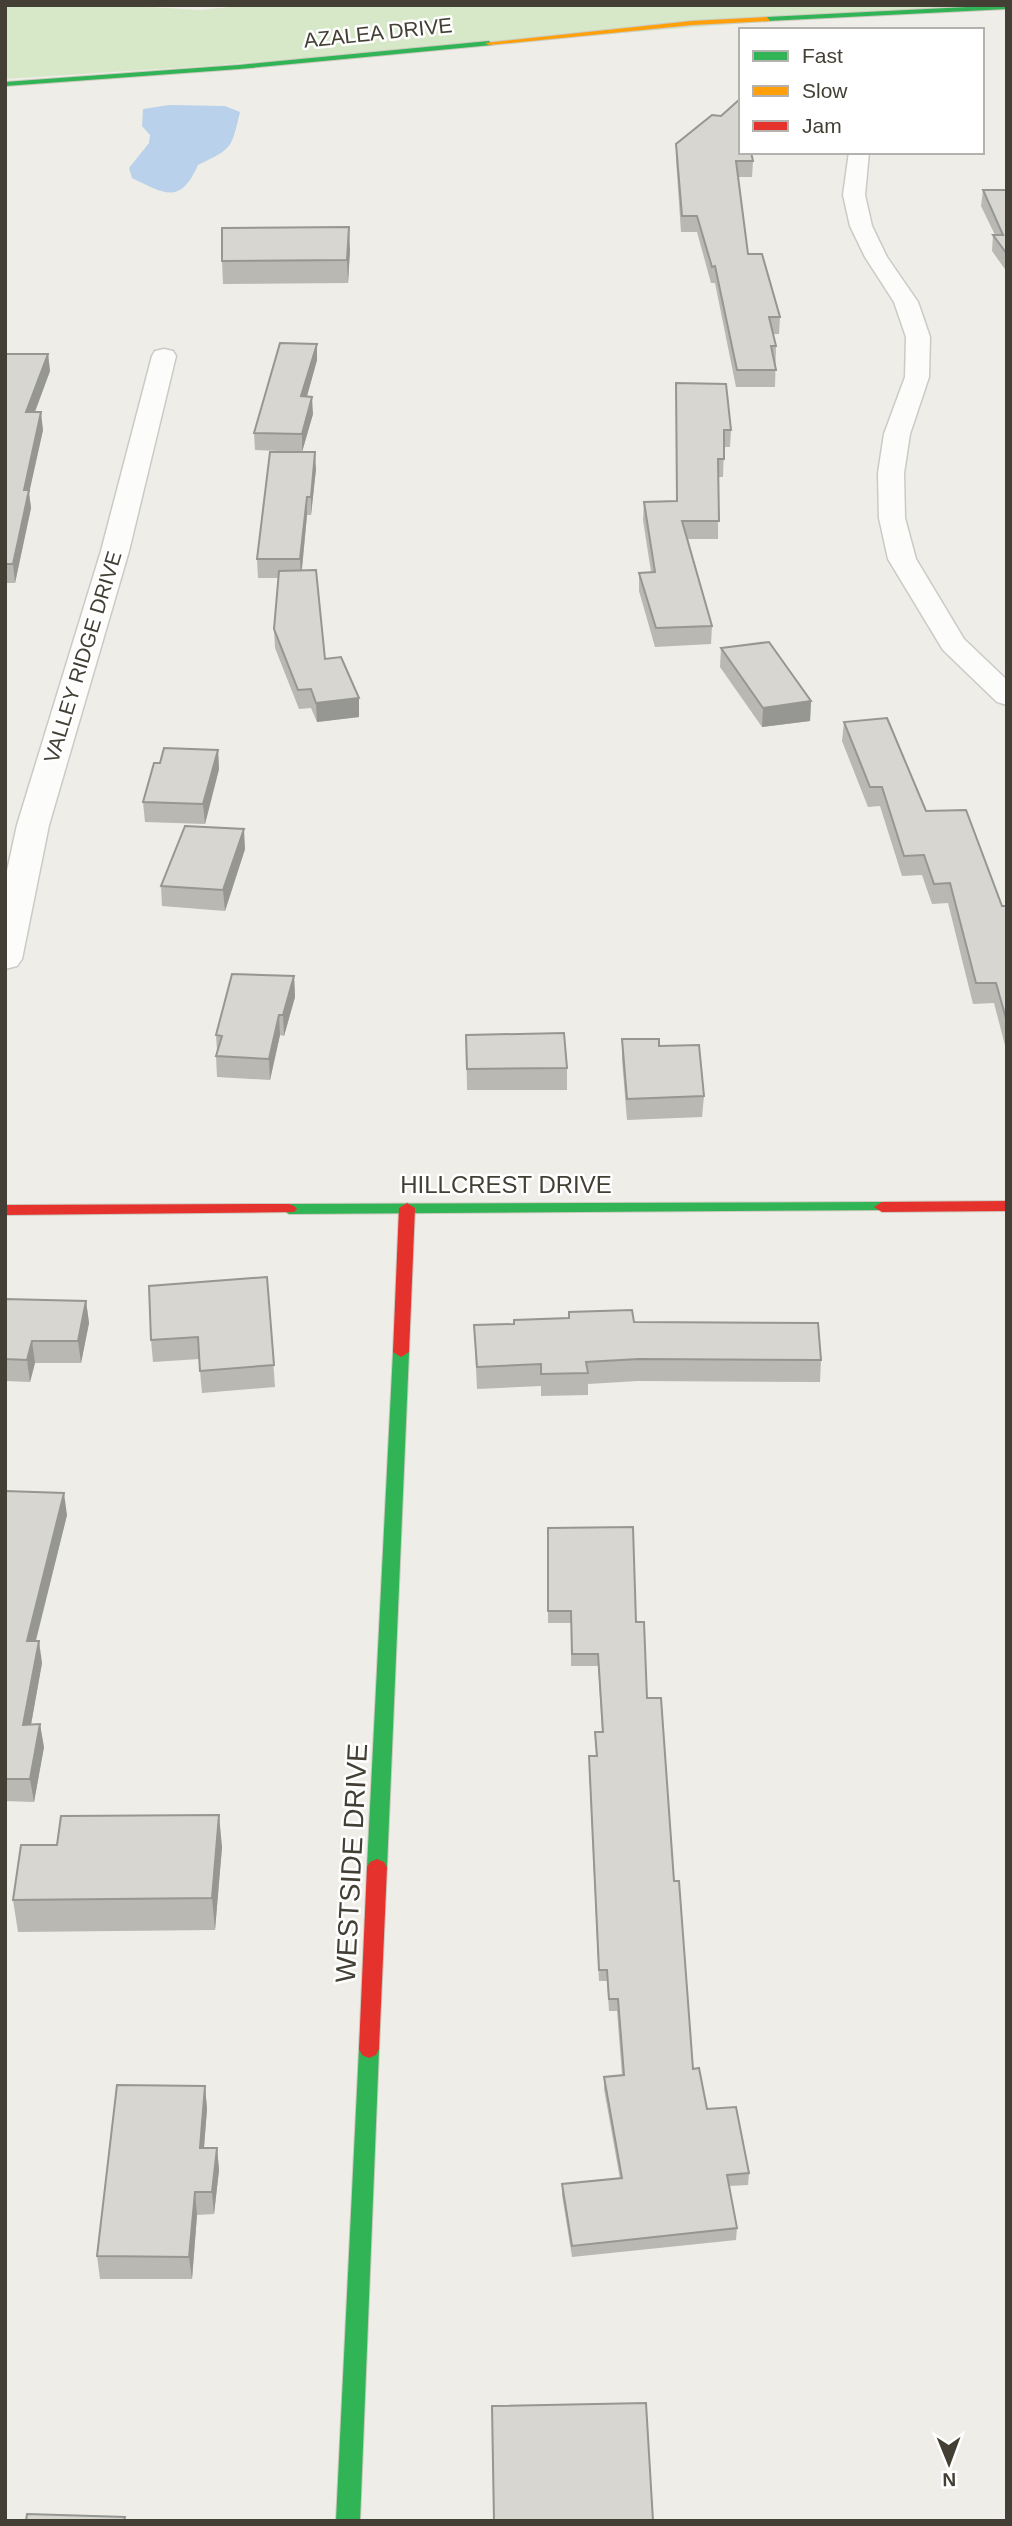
<svg xmlns="http://www.w3.org/2000/svg" width="1012" height="2526" viewBox="0 0 1012 2526" font-family="Arial,sans-serif">
  <style>
    .green { fill: #d7e8c8 }
    .water { fill: #b9d1ea }
    .lines { fill: none; stroke-linecap: round; stroke-linejoin: round }
    .street-casing { stroke: #cccac5; stroke-width: 3 }
    .fast-casing { stroke: #cccabf; stroke-width: 2 }
    .slow-casing { stroke: #cccabf; stroke-width: 2 }
    .jam-casing { stroke: #cccabf; stroke-width: 2 }
    .street { fill: #fcfcfb; fill-rule: evenodd }
    .fast { fill: #30b455; fill-rule: evenodd }
    .slow { fill: #ff9f0a; fill-rule: evenodd }
    .jam { fill: #e5322d; fill-rule: evenodd }
    .wall { fill: #b9b8b3 }
    .shaded-wall { fill: #969692 }
    .building { fill: #d7d6d0; stroke: #969692; stroke-width: 2 }
    .labels { text-anchor: middle; stroke-width: 5; stroke-linejoin: round; paint-order: stroke }
    .far-street-label { font-size: 21px; fill: #433f34; stroke: #fff }
    .street-label { font-size: 24px; fill: #433f34; stroke: #fff }
    .near-street-label { font-size: 28px; fill: #433f34; stroke: #fff }
  </style>
  <rect width="100%" height="100%" fill="#eeede7"/>
  <path class="green" d="M5,5H117L199,10L252,5H976L206,66L5,79Z"/>
  <path class="water" d="M169,105L225,106L240,112C231,149 233,148 198,165C180,205 165,194 132,178L129,168L149,143L150,135L142,126L143,109Z"/>
  <g class="lines">
    <defs>
      <g id="street">
        <path d="M849,152H869L865,195L872,226L887,257L918,302L930,337L929,377L910,434L904,473L905,518L916,559L964,639L1007,680V705L997,702L943,650L888,559L879,518L878,473L884,434L905,377L906,337L894,302L865,257L850,226L843,195Z"/>
        <path d="M164,349L173,351L176,356L129,551L49,825L22,959L17,966L5,969V880L17,825L101,551L152,356L155,351Z"/>
      </g>
      <g id="fast">
        <path d="M1007,5V9L767,21L763,19L767,17Z"/>
        <path d="M489,41L492,45L239,69L5,86V82L239,65Z"/>
        <path d="M882,1202L887,1204L890,1207L887,1210L289,1214L281,1209L289,1204Z"/>
        <path d="M401,1347L409,1352L387,1867L384,1872L377,1875L370,1872L367,1867L393,1352Z"/>
        <path d="M369,2040L376,2043L379,2049L360,2521H336L359,2049L362,2043Z"/>
      </g>
      <path id="slow" d="M767,17L770,21L692,25L489,45L485,43L692,21Z"/>
      <g id="jam">
        <path d="M1007,1201V1211L882,1212L874,1207L882,1202Z"/>
        <path d="M407,1203L415,1208L409,1352L401,1357L393,1352L399,1208Z"/>
        <path d="M289,1204L294,1206L297,1209L294,1212L5,1215V1205Z"/>
        <path d="M377,1859L384,1862L387,1867L379,2049L376,2055L369,2058L362,2055L359,2049L367,1867L370,1862Z"/>
      </g>
    </defs>
    <use href="#street" class="street-casing"/>
    <use href="#fast" class="fast-casing"/>
    <use href="#slow" class="slow-casing"/>
    <use href="#jam" class="jam-casing"/>
    <use href="#street" class="street"/>
    <use href="#fast" class="fast"/>
    <use href="#slow" class="slow"/>
    <use href="#jam" class="jam"/>
  </g>
  <g class="wall">
    <path d="M676,144L753,161L752,177H738L748,254L780,317L779,334H773L776,346L775,387H736L715,283H711L697,232H681L676,159Z"/>
    <path d="M983,190H1007V272L992,251L993,235H995L981,206Z"/>
    <path d="M350,250L348,283L223,284L222,261Z"/>
    <path d="M317,344V360L307,396L313,414L302,452L255,450L254,433Z"/>
    <path d="M5,354H48L50,371L35,412L43,430L29,493L31,508L15,583H5Z"/>
    <path d="M676,383L731,430L730,447H724L723,477H718V539H688L712,626L711,644L655,647L639,591V573L651,572L643,520L644,502L676,501Z"/>
    <path d="M316,469L311,515H307L302,570L325,659L359,717L317,722L311,708L299,709L275,648L274,629L279,578H258L257,559Z"/>
    <path d="M721,648L811,701L810,721L762,727L720,667Z"/>
    <path d="M844,722L926,811L1002,906H1007V1053L994,1003L973,1004L948,903L932,904L922,875L902,876L880,806L868,807L842,741Z"/>
    <path d="M218,750L219,769L205,824L145,822L143,802L160,763Z"/>
    <path d="M245,849L225,911L162,906L161,886Z"/>
    <path d="M294,976L295,997L284,1036L280,1035L270,1080L217,1077L216,1056L217,1051L216,1035Z"/>
    <path d="M466,1035L567,1068V1090H467Z"/>
    <path d="M622,1039L704,1096L702,1117L627,1120L622,1060Z"/>
    <path d="M267,1277L275,1387L202,1393L199,1359L153,1362L151,1340Z"/>
    <path d="M5,1299L86,1301L89,1323L81,1363H35L30,1382L5,1381Z"/>
    <path d="M634,1322L821,1360L820,1382L638,1381L588,1384V1395L541,1396V1386L477,1389L474,1325Z"/>
    <path d="M5,1491L67,1515L36,1641L42,1663L31,1724L44,1747L34,1802L5,1801Z"/>
    <path d="M548,1528L636,1622L674,1881L693,2069L707,2109L749,2173L748,2185L729,2186L737,2228L736,2240L572,2257L562,2195V2184L620,2179L604,2089V2077L622,2075L617,2011H609L607,1981H599L589,1768V1756H596L595,1732H602L598,1666H571V1623H548Z"/>
    <path d="M57,1845L222,1847L215,1930L18,1932L13,1900Z"/>
    <path d="M205,2086L207,2109L204,2148H217L219,2170L214,2214L197,2215L192,2279H100L97,2256Z"/>
  </g>
  <g class="shaded-wall">
    <path d="M349,227L350,250L348,283L347,260Z"/>
    <path d="M317,344V360L302,414L301,396Z"/>
    <path d="M48,354L50,371L28,430L26,412Z"/>
    <path d="M312,397L313,414L302,452V434Z"/>
    <path d="M41,412L43,430L29,493L31,508L15,583L13,564L24,490Z"/>
    <path d="M315,452L316,469L311,515V497Z"/>
    <path d="M307,497V515L301,577L300,559Z"/>
    <path d="M359,698V717L317,722L316,703Z"/>
    <path d="M811,701L810,721L762,727L763,708Z"/>
    <path d="M218,750L219,769L205,824L203,804Z"/>
    <path d="M244,829L245,849L225,911L223,890Z"/>
    <path d="M294,976L295,997L284,1036L283,1015Z"/>
    <path d="M279,1015L280,1035L270,1080L269,1059Z"/>
    <path d="M86,1301L89,1323L81,1363L78,1341Z"/>
    <path d="M32,1341L35,1363L30,1382L27,1360Z"/>
    <path d="M64,1493L67,1515L30,1663L27,1641Z"/>
    <path d="M39,1641L42,1663L27,1747L23,1725Z"/>
    <path d="M40,1724L44,1747L34,1802L30,1779Z"/>
    <path d="M219,1815L222,1847L215,1930L212,1898Z"/>
    <path d="M205,2086L207,2109L202,2171L200,2148Z"/>
    <path d="M217,2148L219,2170L214,2214L212,2192Z"/>
    <path d="M195,2192L197,2215L192,2279L189,2257Z"/>
  </g>
  <g class="building">
    <path d="M740,99L741,152H751L753,161H736L748,254H762L780,317H769L776,346H771L776,370H737L715,266L712,267L697,216H682L676,144L712,115L721,116Z"/>
    <path d="M983,190H1007V254L993,235H1003Z"/>
    <path d="M349,227L347,260L222,261V228Z"/>
    <path d="M280,343L317,344L301,396L312,397L302,434L254,433Z"/>
    <path d="M5,354H48L26,412H41L24,490H29L13,564H5Z"/>
    <path d="M676,383L726,384L731,430H724V459H718L719,521H682L712,626L656,628L639,573L655,572L644,502L677,501Z"/>
    <path d="M270,452H315L311,497H307L300,559H257Z"/>
    <path d="M316,570L325,659L341,657L359,698L316,703L311,689L298,690L274,629L279,571Z"/>
    <path d="M769,642L811,701L763,708L721,648Z"/>
    <path d="M887,718L926,811L966,810L1002,906H1007V1022L996,983H976L950,883L934,884L924,855L904,856L882,787H870L844,722Z"/>
    <path d="M164,748L218,750L203,804L143,802L154,763H160Z"/>
    <path d="M185,826L244,829L223,890L161,886Z"/>
    <path d="M232,974L294,976L283,1015H279L269,1059L216,1056L222,1036L216,1035Z"/>
    <path d="M564,1033L567,1068L467,1069L466,1035Z"/>
    <path d="M622,1039H659V1046L699,1045L704,1096L627,1099Z"/>
    <path d="M267,1277L274,1365L200,1371L198,1337L151,1340L149,1286Z"/>
    <path d="M5,1299L86,1301L78,1341H32L27,1360L5,1359Z"/>
    <path d="M632,1310L634,1322L818,1323L821,1360L639,1359L586,1362L588,1373L541,1374V1364L477,1367L474,1325L514,1324V1320L569,1318V1312Z"/>
    <path d="M5,1491L64,1493L27,1641H39L23,1725L40,1724L30,1779H5Z"/>
    <path d="M633,1527L636,1622H644L647,1698H661L674,1881H679L693,2069L699,2068L707,2109L736,2107L749,2173L727,2175L737,2228L572,2246L562,2184L622,2178L604,2077L624,2075L618,1999H609L607,1970H599L589,1756H597L595,1732H603L598,1654H572L571,1611H548V1528Z"/>
    <path d="M219,1815L212,1898L13,1900L21,1845H57L61,1816Z"/>
    <path d="M117,2085L205,2086L200,2148H217L212,2192H195L189,2257L97,2256Z"/>
    <path d="M646,2403L653,2521H494L492,2406Z"/>
    <path d="M27,2514L125,2517L124,2521H26Z"/>
  </g>
  <g class="labels">
    <g class="far-street-label">
      <text transform="translate(378 33) rotate(-6)" y="7">AZALEA DRIVE</text>
      <text transform="translate(83 657) rotate(-73)" y="7">VALLEY RIDGE DRIVE</text>
    </g>
    <g class="street-label">
      <text x="506" y="1193">HILLCREST DRIVE</text>
    </g>
    <g class="near-street-label">
      <text transform="translate(351 1863) rotate(-87)" y="10">WESTSIDE DRIVE</text>
    </g>
  </g>
  <rect width="1012" height="2526" fill="none" stroke="#433f34" stroke-width="14"/>
  <rect x="739" y="28" width="245" height="126" fill="#ffffff" stroke="#b4b2ae" stroke-width="2"/>
  <rect x="753" y="51" width="35" height="10" fill="#30b455" stroke="#b4b2ae" stroke-width="2"/>
  <text x="802" y="63" font-size="21" fill="#433f34">Fast</text>
  <rect x="753" y="86" width="35" height="10" fill="#ff9f0a" stroke="#b4b2ae" stroke-width="2"/>
  <text x="802" y="98" font-size="21" fill="#433f34">Slow</text>
  <rect x="753" y="121" width="35" height="10" fill="#e5322d" stroke="#b4b2ae" stroke-width="2"/>
  <text x="802" y="133" font-size="21" fill="#433f34">Jam</text>
  <g transform="translate(949 2463) rotate(179)" stroke="#ffffff" stroke-width="5" paint-order="stroke">
  <path d="M0-5L12 26L0 18L-12 26Z" fill="#433f34"/>
  <text y="-10" font-size="19" font-weight="bold" text-anchor="middle" fill="#433f34">N</text>
  </g>
</svg>
